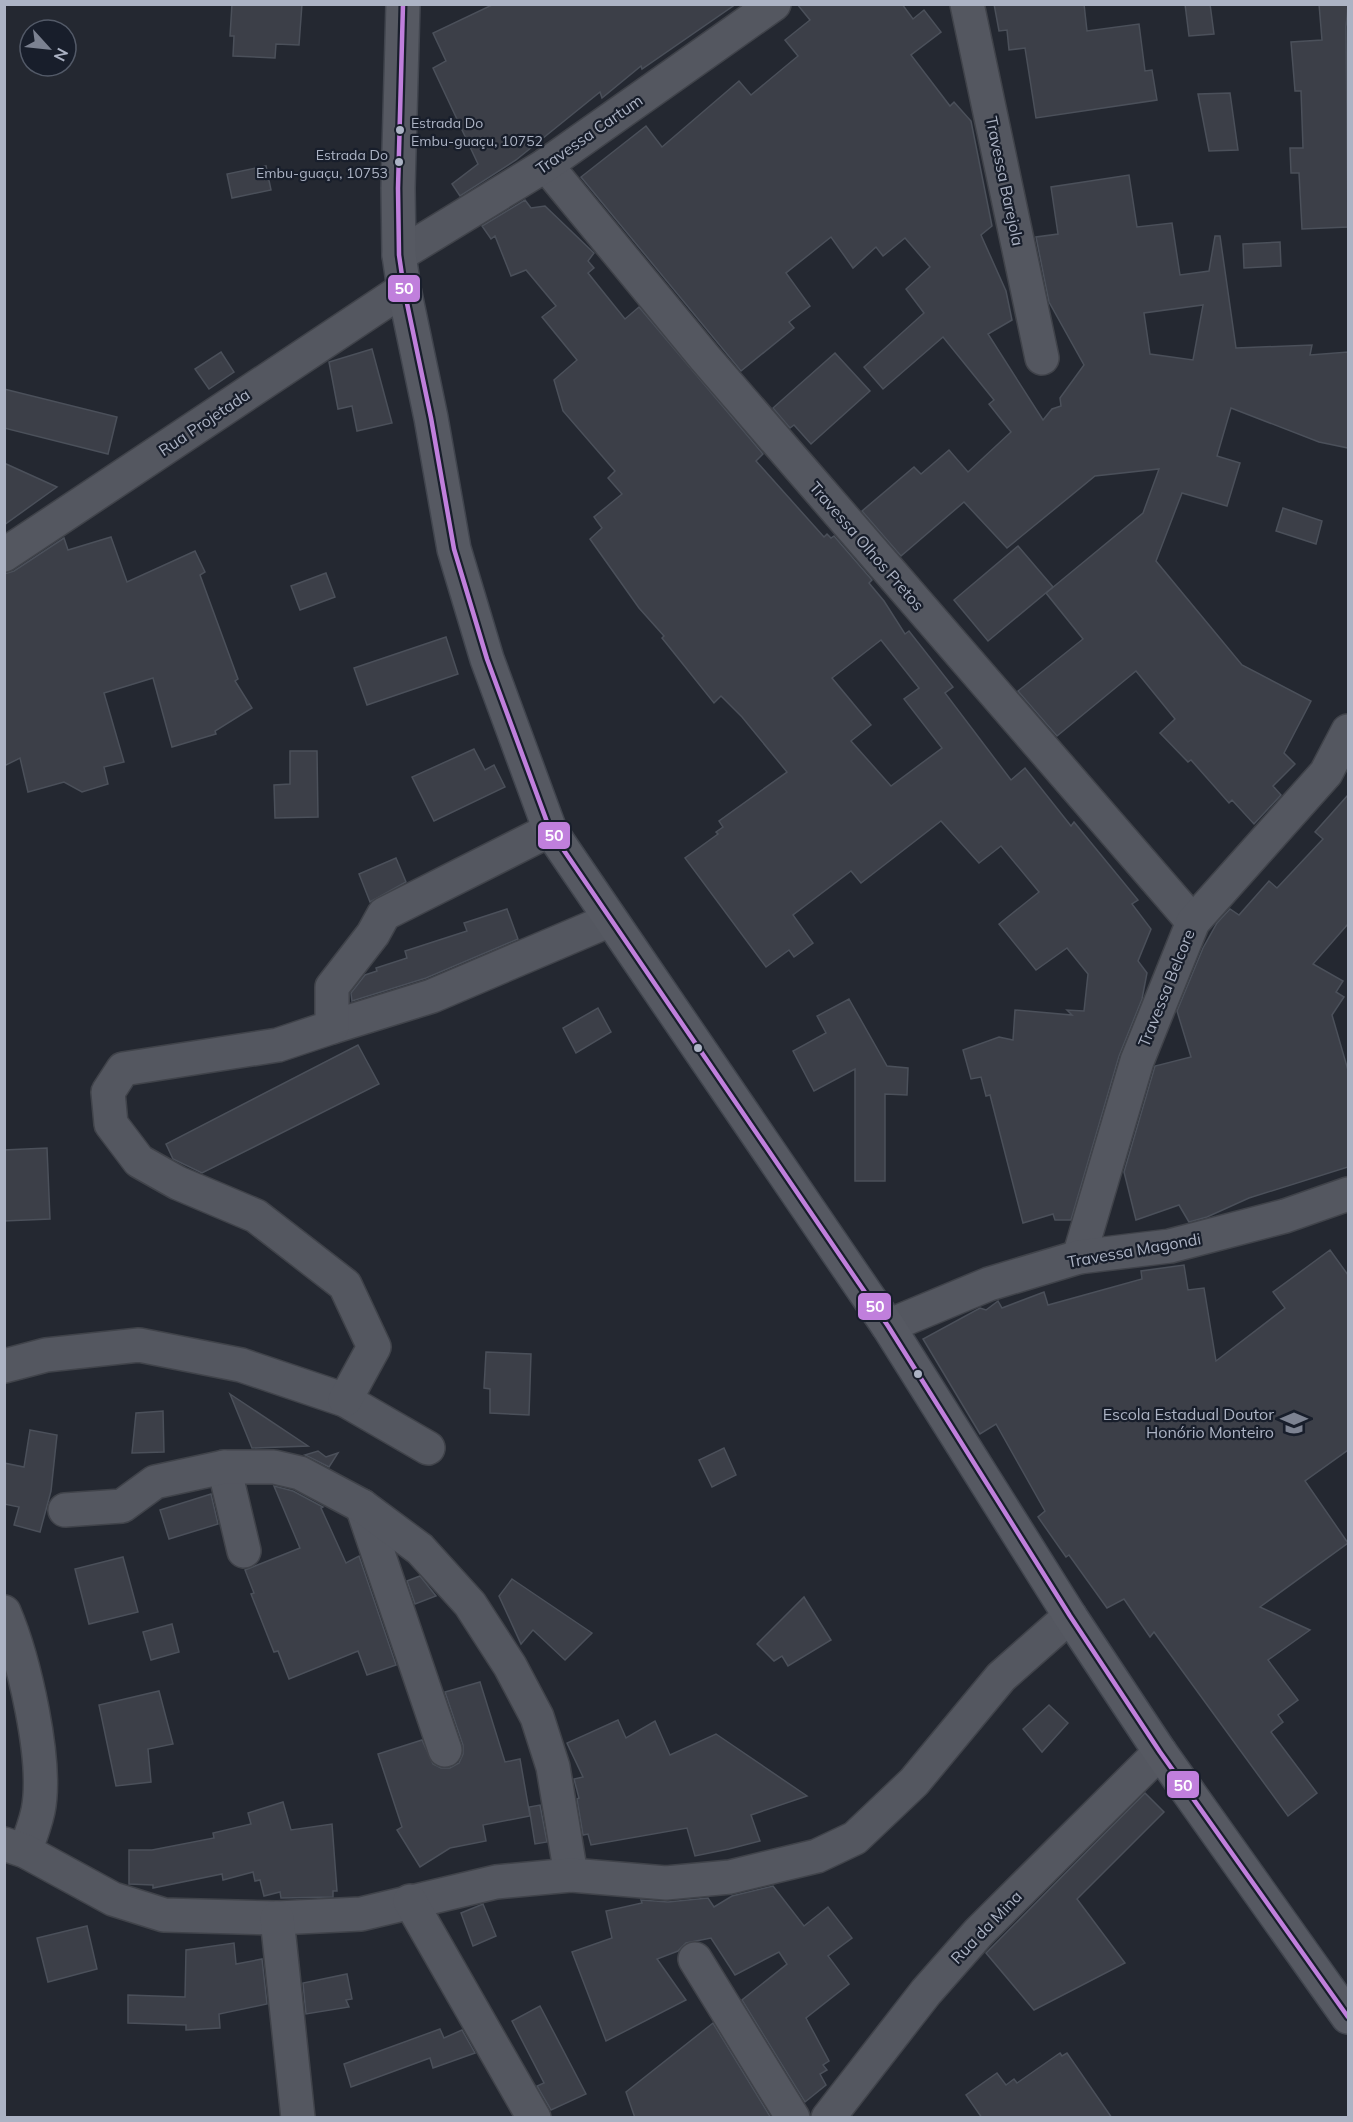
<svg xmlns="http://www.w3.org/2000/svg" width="1353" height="2122" viewBox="0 0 1353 2122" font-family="Mulish,sans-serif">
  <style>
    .building { fill: #3c3f48; stroke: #4b505a; stroke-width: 1.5; fill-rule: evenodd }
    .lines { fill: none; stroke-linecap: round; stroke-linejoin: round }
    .minor-casing { stroke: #40434a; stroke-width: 36 }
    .major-casing { stroke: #41454e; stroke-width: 36 }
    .minor { stroke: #545760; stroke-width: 33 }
    .major { stroke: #565962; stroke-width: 33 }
    .bus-1-casing { stroke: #181e2b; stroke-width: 9 }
    .bus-1 { stroke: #c07fdc; stroke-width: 4.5 }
    .bus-dot { fill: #acb3c4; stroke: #181e2b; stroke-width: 2 }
    .labels { text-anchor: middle; stroke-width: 4.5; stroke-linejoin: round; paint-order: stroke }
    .bus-label { font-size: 14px; fill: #acb3c4; stroke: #181e2b; text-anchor: start }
    .street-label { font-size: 16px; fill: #acb3c4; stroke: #181e2b }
    .poi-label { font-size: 16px; fill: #acb3c4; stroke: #181e2b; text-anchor: end }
    .line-badge { stroke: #181e2b; stroke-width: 2 }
    .badge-label { font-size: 16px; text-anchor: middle; font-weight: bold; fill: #fff }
  </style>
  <rect width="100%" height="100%" fill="#242831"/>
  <g class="building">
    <path d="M232,4H302L299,45L276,44L275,58L233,56L234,36H230Z"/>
    <path d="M494,4H736L642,69L641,66L602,98L600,92L516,160L460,196L452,184L478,164L433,68L446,61L433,33Z"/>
    <path d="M797,4H902L913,19L924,10L941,32L911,55L950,106L954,102L971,121L992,226L981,235L1006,291L1012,320L988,334L1043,420L1052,409L1061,406L1060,398L1084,365L1049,302L1036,237L1058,234L1051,187L1129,175L1137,227L1172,223L1180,275L1209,271L1215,236H1220L1236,348L1312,345L1310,355L1348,352V448L1319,442L1231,408L1217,456L1240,463L1227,506L1182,493L1156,561L1242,665L1311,701L1284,753L1295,764L1273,786L1281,795L1254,824L1232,800L1229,803L1191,760L1188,762L1160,733L1175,719L1136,671L1057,736L1018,691L1083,639L1046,593L1143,513L1159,469L1095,476L1007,548L964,502L901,556L862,511L914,467L921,474L949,450L968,472L1011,432L989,404L994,400L943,337L883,389L864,367L924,313L906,289L930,267L905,238L883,256L876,247L853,268L831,237L786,273L810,306L789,322L794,328L741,371L581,177L646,126L662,147L739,81L751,95L798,56L785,40L810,20ZM1203,305L1193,360L1150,354L1144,313Z"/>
    <path d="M994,4H1084L1087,31L1139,24L1145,71L1152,70L1157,100L1036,118L1025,48L1009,50L1007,30L999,31Z"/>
    <path d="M1185,4H1210L1214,34L1189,36Z"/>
    <path d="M1319,4H1348L1346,27L1348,227L1302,229L1299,173H1291L1290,148H1303L1301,91H1295L1291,42L1322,40Z"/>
    <path d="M1230,93L1238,150L1209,151L1198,94Z"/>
    <path d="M266,166L271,190L232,198L227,174Z"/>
    <path d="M525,200L531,208L545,206L594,253L588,261L594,268L588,273L625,319L639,307L763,454L756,461L824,537L827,534L831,538L834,536L872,580L869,583L884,601L905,634L909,631L953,687L945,693L1011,780L1025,768L1071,826L1074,822L1138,900L1132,904L1151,929L1138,961L1147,973L1142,999L1119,1056L1071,1220H1055L1053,1214L1023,1223L990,1095L986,1096L981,1077L971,1079L963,1050L999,1037L1013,1040L1015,1010L1072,1015L1067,1010L1084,1011L1088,974L1067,948L1036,970L999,924L1039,892L1001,846L979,863L941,821L861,883L851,871L793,915L813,943L794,957L789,950L766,967L685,858L718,834L716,832L723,827L719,821L787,772L742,717L721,696L714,703L662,638L664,636L639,608L590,539L602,528L594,517L622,494L608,478L615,471L563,411L554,380L577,360L542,317L556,306L526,270L511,276L495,236L491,239L482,226ZM881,640L919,688L904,699L942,748L891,786L851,741L871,725L832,678Z"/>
    <path d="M1280,242L1281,266L1244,268L1243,244Z"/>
    <path d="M372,349L392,423L357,431L352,406L338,409L329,362Z"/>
    <path d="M221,352L234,372L209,389L195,369Z"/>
    <path d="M835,353L870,391L811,444L794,425L790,428L773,408Z"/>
    <path d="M4,389L117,417L108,454L4,428Z"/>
    <path d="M4,463L57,487L4,525Z"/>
    <path d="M1283,508L1322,521L1316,544L1276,531Z"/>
    <path d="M111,537L127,582L195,551L205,572L200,575L238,679L235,681L252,708L215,731L216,734L172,747L153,678L104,693L124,762L104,767L108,784L82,792L64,782L28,792L20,758L4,766V574L14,571L64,538L68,550Z"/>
    <path d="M1018,546L1053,587L988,641L954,600Z"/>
    <path d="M326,573L335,597L300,610L291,586Z"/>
    <path d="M446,637L458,674L367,705L354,668Z"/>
    <path d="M474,749L485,770L494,765L505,787L434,821L412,777Z"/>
    <path d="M290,751H317L318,817L275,818L274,785L290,784Z"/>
    <path d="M1348,795V924L1313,964L1343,981L1336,992L1344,997L1332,1015L1348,1070V1167L1249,1198L1207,1217L1189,1222L1179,1205L1136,1220L1124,1172L1155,1066L1191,1057L1177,1011L1203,948L1217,923L1230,909L1239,915L1269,881L1277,888L1323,839L1315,832Z"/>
    <path d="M396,858L406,882L370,902L359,874Z"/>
    <path d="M507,909L518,939L426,978L352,1001L351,993L365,975L377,971L376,968L407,958L405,951L467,931L464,923Z"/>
    <path d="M849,999L887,1066L908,1068L907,1095L885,1094V1181H855V1069L814,1091L793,1051L826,1033L817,1016Z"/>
    <path d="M598,1008L611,1032L576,1053L563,1028Z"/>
    <path d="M358,1045L379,1084L202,1173L173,1159L166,1144Z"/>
    <path d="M47,1148L50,1219L4,1221V1150Z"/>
    <path d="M1330,1250L1348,1275V1450L1305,1481L1348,1543L1260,1607L1310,1630L1268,1660L1298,1700L1278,1715L1283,1722L1271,1732L1317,1793L1288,1816L1154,1632L1150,1637L1124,1599L1107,1608L1069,1555L1066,1557L1038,1517L1045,1511L996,1424L980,1434L923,1339L980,1308L986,1310L998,1301L1002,1308L1044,1292L1048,1305L1142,1279L1141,1271L1184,1265L1188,1290L1204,1288L1216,1361L1285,1308L1273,1292Z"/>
    <path d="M486,1352L531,1354L529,1415L490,1413V1389L484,1388Z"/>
    <path d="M230,1394L308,1446L252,1448Z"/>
    <path d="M163,1411L164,1452L132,1453L136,1413Z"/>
    <path d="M30,1430L57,1435L51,1491L40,1532L14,1525L19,1507L4,1504V1463L24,1467Z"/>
    <path d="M724,1448L736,1475L712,1487L699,1460Z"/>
    <path d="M318,1451L326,1457L338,1453L329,1467L305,1455Z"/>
    <path d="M274,1486L293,1491L323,1507L321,1508L346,1563L359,1556L396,1665L367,1675L358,1651L289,1679L278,1651L274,1652L251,1594L254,1593L245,1570L300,1548Z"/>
    <path d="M211,1494L218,1524L169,1539L160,1510Z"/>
    <path d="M123,1557L138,1612L89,1624L75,1569Z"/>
    <path d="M420,1576L436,1596L415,1604L407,1581Z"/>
    <path d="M512,1579L592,1633L565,1660L533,1630L521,1644L499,1596Z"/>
    <path d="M804,1597L831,1640L788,1666L782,1656L774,1661L757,1644Z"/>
    <path d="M172,1624L179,1652L151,1660L143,1632Z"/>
    <path d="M480,1682L505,1762L520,1759L530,1816L483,1825L486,1841L450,1848L420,1867L397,1830L402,1827L378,1754L422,1740L433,1764L441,1768H450L459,1763L463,1754V1745L445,1692Z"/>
    <path d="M159,1691L173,1744L148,1749L151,1782L116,1786L99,1705Z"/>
    <path d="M1049,1705L1068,1723L1042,1752L1023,1729Z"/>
    <path d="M618,1720L626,1738L655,1721L670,1755L716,1734L807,1796L751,1815L760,1841L729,1849L695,1856L687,1828L591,1845L588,1834L583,1835L577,1799L579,1798L574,1779L583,1777L567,1743Z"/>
    <path d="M1145,1793L1164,1812L1077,1899L1125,1963L1034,2010L986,1953Z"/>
    <path d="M283,1802L291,1830L332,1824L337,1891H333V1897L281,1898L280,1892L264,1896L260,1880L255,1881L253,1872L223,1880L222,1874L153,1888V1885L129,1884V1850H152L214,1838L213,1833L251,1824L248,1813Z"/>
    <path d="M540,1805L547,1842L535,1844L529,1807Z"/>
    <path d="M773,1886L804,1926L828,1907L852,1938L828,1956L849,1984L806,2018L829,2061L823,2065L827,2070L820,2074L826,2085L805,2102L742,2000L787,1964L779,1952L735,1975L711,1938L686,1943L678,1951L657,1959L686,2000L606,2041L572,1952L612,1938L606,1911L642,1903L641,1900L668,1902L708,1898L714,1907L732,1896Z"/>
    <path d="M483,1904L496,1936L473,1946L461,1913Z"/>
    <path d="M87,1926L97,1969L48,1982L37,1938Z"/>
    <path d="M234,1943L236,1964L262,1959L267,2004L219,2014L220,2028L186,2030V2025L128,2023V1995L185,1997L186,1950Z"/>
    <path d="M347,1974L352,1999L346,2000L349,2007L306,2014L303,1983Z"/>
    <path d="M540,2006L586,2094L551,2110L537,2086L544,2083L512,2021Z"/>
    <path d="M713,2023L771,2118H635L626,2092Z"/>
    <path d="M440,2029L444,2038L462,2030L475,2053L433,2068L430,2058L351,2087L344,2064Z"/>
    <path d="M1060,2053L1062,2056L1067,2053L1112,2118H982L966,2095L997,2073L1006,2085L1014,2079L1017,2083Z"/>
  </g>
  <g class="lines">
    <defs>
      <g id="minor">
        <path d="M967,4L1042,358"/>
        <path d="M546,165L705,358L1193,922"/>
        <path d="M399,255L546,165L774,4"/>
        <path d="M4,555L404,289"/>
        <path d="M332,1027L432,996L610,920"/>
        <path d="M1079,1257L1137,1061L1193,922L1326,773L1348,731"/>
        <path d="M888,1326L989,1284L1079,1257L1170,1246L1285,1216L1348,1194"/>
        <path d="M4,1366L46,1355L139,1345L241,1365L345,1400L428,1448"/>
        <path d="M345,1400L374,1347L345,1285L256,1216L178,1183L139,1161L111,1124L108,1092L123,1069L278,1045L332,1027V987L373,934L384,914L550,830"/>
        <path d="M224,1467L244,1551"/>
        <path d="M362,1506L445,1750"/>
        <path d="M65,1510L122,1506L155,1482L224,1467H274L300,1473L362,1506L420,1549L470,1604L510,1666L537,1717L553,1767L571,1875"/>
        <path d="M4,1612C24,1659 48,1762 38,1811C35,1825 30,1838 25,1851"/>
        <path d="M4,1844L25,1851L113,1899L164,1915L277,1918L361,1914L496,1882L571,1875L666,1883L730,1877L817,1856L855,1838L914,1782L1001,1677L1070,1616"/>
        <path d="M410,1901L534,2118"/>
        <path d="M277,1918L298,2118"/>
        <path d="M695,1959L793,2118"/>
        <path d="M828,2118L926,1992L979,1932L1160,1752"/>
      </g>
      <path id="major" d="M403,4L398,188L399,255L404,289L431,418L454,549L487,659L550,830L888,1326L1070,1616L1160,1752L1348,2017"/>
    </defs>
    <use href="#minor" class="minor-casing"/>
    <use href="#major" class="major-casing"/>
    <use href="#minor" class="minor"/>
    <use href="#major" class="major"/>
    <defs>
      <path id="bus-1" d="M403,4L398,188L399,255L404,289L431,418L454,549L487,659L550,830L888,1326L1070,1616L1160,1752L1348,2017"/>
    </defs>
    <use href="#bus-1" class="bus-1-casing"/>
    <use href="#bus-1" class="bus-1"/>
  </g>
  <defs>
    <symbol id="school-bare" viewBox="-9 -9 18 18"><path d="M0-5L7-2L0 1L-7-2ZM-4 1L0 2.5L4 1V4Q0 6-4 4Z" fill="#7c8291" stroke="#181e2b" stroke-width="2.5" paint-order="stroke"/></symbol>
  </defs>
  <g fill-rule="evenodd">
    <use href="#school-bare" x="1275" y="1404" width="38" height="38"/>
  </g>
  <g class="bus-dot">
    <circle cx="400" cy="130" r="5"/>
    <circle cx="399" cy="162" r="5"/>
    <circle cx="698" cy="1048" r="5"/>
    <circle cx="918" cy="1374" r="5"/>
  </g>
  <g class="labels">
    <g class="bus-label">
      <text x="411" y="128">Estrada Do<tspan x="411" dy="18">Embu-guaçu, 10752</tspan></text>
      <text x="388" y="160" text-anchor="end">Estrada Do<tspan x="388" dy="18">Embu-guaçu, 10753</tspan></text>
    </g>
    <g class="street-label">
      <text transform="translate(589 134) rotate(-35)" y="6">Travessa Cartum</text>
      <text transform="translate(1005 181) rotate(78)" y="6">Travessa Barejola</text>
      <text transform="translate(204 422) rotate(-34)" y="6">Rua Projetada</text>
      <text transform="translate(867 546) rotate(49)" y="6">Travessa Olhos Pretos</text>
      <text transform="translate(1166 988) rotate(-68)" y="6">Travessa Belcore</text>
      <text transform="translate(1134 1250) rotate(-10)" y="6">Travessa Magondi</text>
      <text transform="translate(986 1927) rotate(-46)" y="6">Rua da Mina</text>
    </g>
    <g class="poi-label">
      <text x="1274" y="1420">Escola Estadual Doutor<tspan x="1274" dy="18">Honório Monteiro</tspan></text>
    </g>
  </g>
  <g class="line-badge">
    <rect x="387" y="274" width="34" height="29" rx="6" fill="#c07fdc"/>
    <rect x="537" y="821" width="34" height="29" rx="6" fill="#c07fdc"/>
    <rect x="857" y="1292" width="35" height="29" rx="6" fill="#c07fdc"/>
    <rect x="1166" y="1770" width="34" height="29" rx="6" fill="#c07fdc"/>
  </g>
  <g class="badge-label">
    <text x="404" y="294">50</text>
    <text x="554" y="841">50</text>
    <text x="875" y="1312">50</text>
    <text x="1183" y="1791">50</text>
  </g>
  <rect width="1353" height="2122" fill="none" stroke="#acb3c4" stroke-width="12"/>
  <g transform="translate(48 48) rotate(117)"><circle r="28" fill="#181e2b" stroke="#535a68" stroke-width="1.5"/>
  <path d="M0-4.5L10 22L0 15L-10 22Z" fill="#7c8291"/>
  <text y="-9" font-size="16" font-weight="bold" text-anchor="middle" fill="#acb3c4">N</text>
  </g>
</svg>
